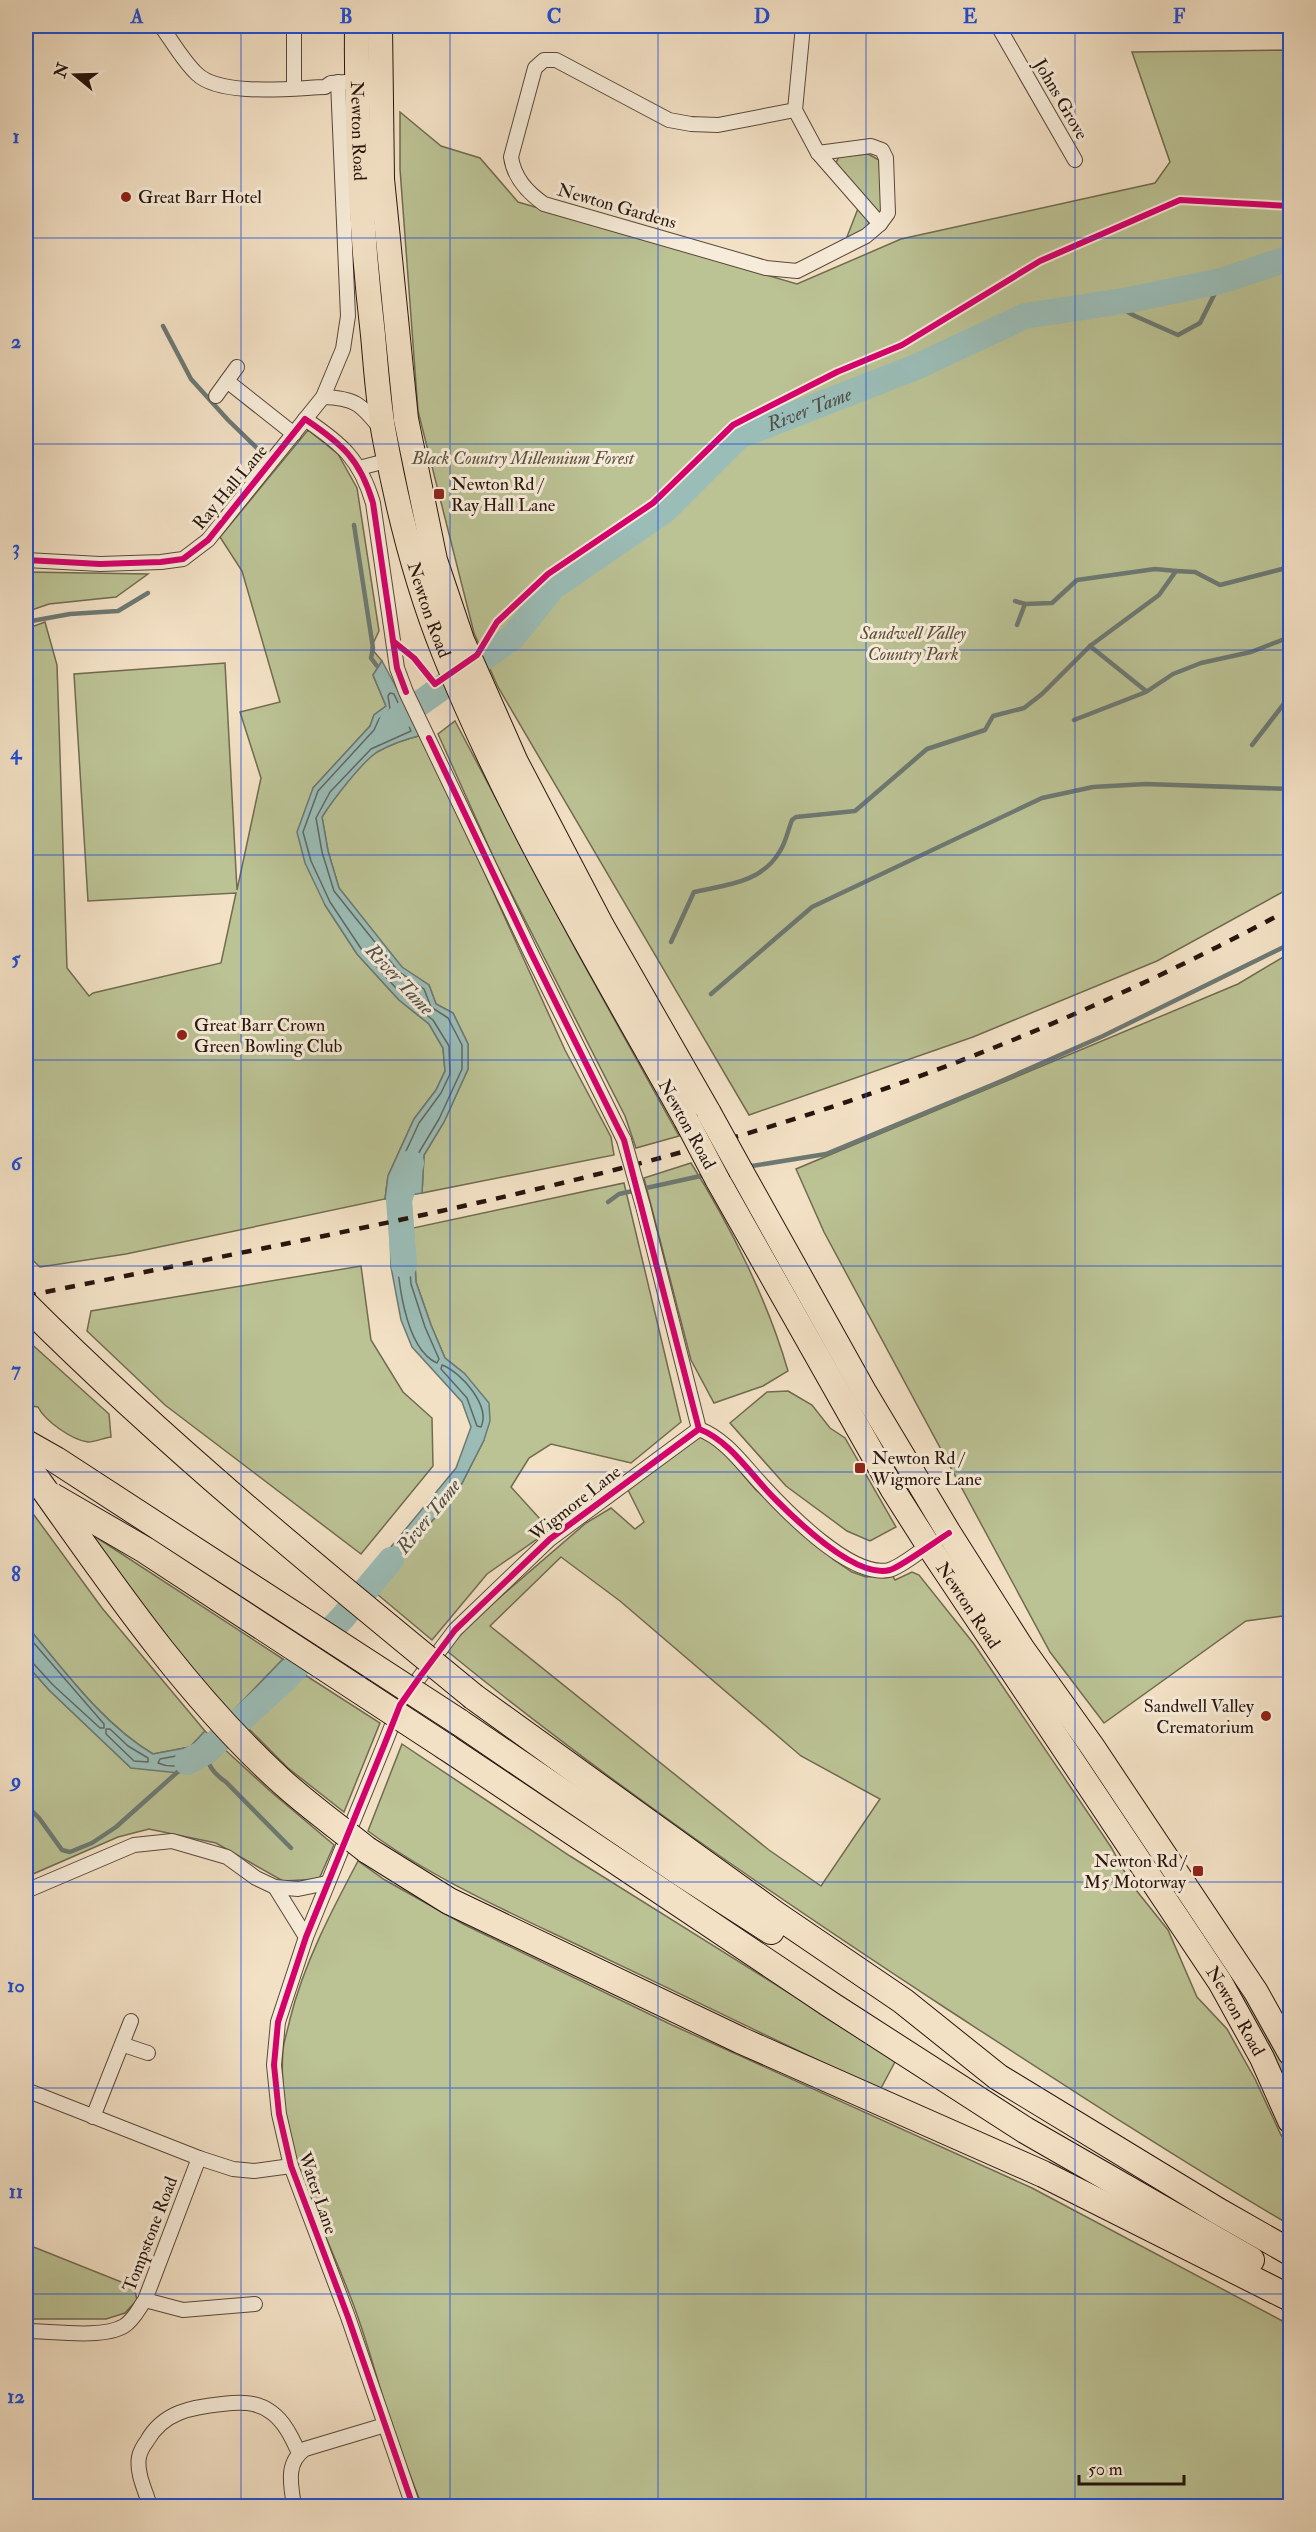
<svg xmlns="http://www.w3.org/2000/svg" width="1316" height="2532" viewBox="0 0 1316 2532" font-family="'IM FELL Double Pica',serif">
  <style>
    .green { fill: #bbc294; stroke: #716b50; stroke-width: 1.5; fill-rule: evenodd }
    .water { fill: #9bbdb7; stroke: #6d7973; stroke-width: 1.5 }
    .lines { fill: none; stroke-linecap: round; stroke-linejoin: round }
    .shore { stroke: #616862; stroke-width: 1.5 }
    .stream { stroke: #6d7973; stroke-width: 4.5 }
    .river { stroke: #9bbdb7; stroke-width: 26 }
    .minor-casing { stroke: #5a473b; stroke-width: 16 }
    .trunk-casing { stroke: #27140d; stroke-width: 26 }
    .motorway-casing { stroke: #27140d; stroke-width: 28 }
    .minor { stroke: #f7ecd9; stroke-width: 14 }
    .trunk { stroke: #f3e1c5; stroke-width: 24 }
    .motorway { stroke: #f3e1c5; stroke-width: 26 }
    .rail { stroke: #27140d; stroke-width: 4.5; stroke-dasharray: 10 10; stroke-linecap: butt }
    .minor-bridge-casing { stroke: #5a473b; stroke-width: 16; stroke-linecap: butt }
    .trunk-bridge-casing { stroke: #27140d; stroke-width: 26; stroke-linecap: butt }
    .motorway-bridge-casing { stroke: #27140d; stroke-width: 28; stroke-linecap: butt }
    .minor-bridge { stroke: #f7ecd9; stroke-width: 14 }
    .trunk-bridge { stroke: #f3e1c5; stroke-width: 24 }
    .motorway-bridge { stroke: #f3e1c5; stroke-width: 26 }
    .cycleway-casing { stroke: #f7ecd9; stroke-width: 10 }
    .cycleway { stroke: #d6006c; stroke-width: 6 }
    .grid { fill: none; stroke: #1d4ed8; stroke-width: 1.5; stroke-opacity: 0.55 }
    .poi-dot { fill: #8f2418; stroke: #f7ecd9; stroke-width: 2 }
    .labels { text-anchor: middle; stroke-width: 6; stroke-linejoin: round; paint-order: stroke }
    .street-label { font-size: 18px; fill: #27140d; stroke: #f7ecd9 }
    .poi-label { font-size: 18px; fill: #27140d; stroke: #f7ecd9; text-anchor: start }
    .park-label { font-size: 18px; font-style: italic; fill: #5b513c; stroke: #f7ecd9 }
    .water-label { font-size: 20px; font-style: italic; fill: #504f48; stroke: #f7ecd9 }
    .neatline { fill: none; stroke: #1d4ed8; stroke-width: 2 }
    .grid-label { font-size: 20px; text-anchor: middle; font-weight: bold; fill: #1d4ed8 }
  </style>
  <rect width="100%" height="100%" fill="#f3e1c5"/>
  <filter id="stains"><feTurbulence type="fractalNoise" baseFrequency=".00333" numOctaves="4"/><feColorMatrix values="0 0 0 0 .2 0 0 0 0 .09 0 0 0 0 .02 0 0 0 .5 -.17"/></filter>
  <radialGradient id="worn" r=".72"><stop offset=".6" stop-color="#630" stop-opacity="0"/><stop offset="1" stop-color="#630" stop-opacity=".3"/></radialGradient>
  <g class="green">
    <path d="M1290,50V888L1157,961L973,1037L749,1115L498,687L474,633L418,411L400,169V112L441,146L480,158L518,202L797,284L901,239L1155,183L1170,162L1132,52Z"/>
    <path d="M868,154L879,160L882,214L878,213L836,163L839,156Z"/>
    <path d="M859,206L868,218L869,226L845,242Z"/>
    <path d="M308,430L338,454L357,488L379,631L371,648L382,661L373,675L386,706L374,715L370,726L313,788L325,905L357,954L399,1000L429,1024L443,1048L445,1071L436,1090L414,1119L388,1176L385,1199L126,1254L40,1267L26,1254V629L45,622L57,665L67,968L89,996L93,993L221,963L236,893L88,901L74,674L225,663L237,890L261,778L240,712L280,702L242,571L220,537Z"/>
    <path d="M26,572L148,574L116,597L49,604L26,612Z"/>
    <path d="M455,721L577,952L679,1136L636,1148L625,1116L496,863L438,734Z"/>
    <path d="M422,735L565,1050L611,1137L614,1155L422,1193L424,1155L444,1122L468,1069V1044L453,1013L436,1004L429,985L402,968L339,888L328,851L322,817C332,801 362,761 377,752C391,744 406,739 422,735Z"/>
    <path d="M1290,953V1615L1246,1621L1104,1723L1050,1652L824,1232L796,1169L1238,984Z"/>
    <path d="M691,1163C730,1225 768,1301 788,1371L763,1386L714,1403L691,1360L644,1178Z"/>
    <path d="M624,1183L681,1422L631,1463L551,1444L529,1458L511,1487L550,1530L487,1574L432,1640L371,1589L457,1493L484,1440L465,1374L445,1358L431,1325L416,1282L413,1228Z"/>
    <path d="M361,1266L371,1340L403,1392L432,1418L433,1466L361,1554L165,1405L87,1331L91,1311Z"/>
    <path d="M26,1339L109,1414L111,1437C104,1438 94,1442 88,1442C72,1440 45,1421 38,1407L26,1405Z"/>
    <path d="M788,1391L812,1405L830,1428L845,1438L896,1527L870,1541L847,1531L786,1486L730,1423L767,1392Z"/>
    <path d="M700,1437L717,1444L755,1489L834,1560L852,1572L866,1577L892,1575L895,1580L912,1572L919,1575L974,1644L1111,1847L1132,1885L1168,1930L1197,1997L1227,2029L1255,2079L1281,2135L1284,2139L1289,2137L1290,2225C1174,2157 1061,2083 947,2009C776,1897 606,1781 447,1651L471,1622L586,1523L611,1508L635,1529L644,1522L628,1490L694,1438ZM561,1557L620,1601L801,1756L880,1799L821,1886L769,1850L490,1626Z"/>
    <path d="M26,1504L102,1608L205,1731L190,1747L153,1754C102,1723 64,1670 26,1625Z"/>
    <path d="M85,1530L283,1659L231,1713L196,1677Z"/>
    <path d="M26,1664L49,1690L131,1768L208,1761L221,1746L270,1791L334,1845L319,1879L283,1881L216,1843L149,1829L118,1837L26,1877Z"/>
    <path d="M302,1673L380,1723L344,1812L288,1768L247,1727Z"/>
    <path d="M402,1744L570,1856L896,2060L880,2090C782,2043 683,1995 584,1948C513,1914 431,1878 368,1831Z"/>
    <path d="M358,1861L385,1880L465,1925L672,2025L1032,2188L1290,2325V2506H422C412,2480 401,2453 392,2426C379,2387 369,2347 355,2309C323,2221 276,2149 283,2050C284,2040 288,2029 290,2019C304,1963 331,1912 358,1861Z"/>
    <path d="M1185,1905L1290,2063V2101L1275,2069Z"/>
    <path d="M26,2244L134,2287L137,2300L125,2313L106,2319H26Z"/>
  </g>
  <g class="water">
    <path d="M382,661L422,735C406,739 391,744 377,752C362,762 332,801 322,817L328,851L339,888L402,967L429,985L436,1004L453,1013L468,1044V1069L444,1122L424,1155L422,1193L385,1199L388,1176L414,1119L436,1090L445,1071L443,1048L429,1024L399,1000L357,954L325,905L305,863L297,832L313,788L370,726L374,715L386,706L373,675Z"/>
    <path d="M413,1228L416,1282L431,1325L445,1358L465,1374L489,1403L490,1421L484,1440L457,1493L371,1589L362,1582L456,1468L471,1427L462,1402L412,1347L401,1320L391,1267L390,1231Z"/>
    <path d="M26,1625C64,1670 102,1724 153,1754L190,1747L205,1731L221,1746L208,1761L179,1773L131,1768L49,1690L26,1664Z"/>
    <path d="M283,1659L302,1673L247,1727L231,1713Z"/>
  </g>
  <g class="lines">
    <g class="shore">
      <path d="M390,693L394,694L411,731L371,749L330,792L316,818L322,852L334,891L398,971L424,989L431,1007L448,1018L462,1045V1069L439,1119L418,1154L416,1187L395,1191L392,1189L394,1177L419,1123L441,1093L450,1074L449,1046L433,1020L403,996L362,950L330,902L311,861L303,832L318,791L374,730L379,719L390,709L388,696Z"/>
      <path d="M399,1236L407,1238L411,1284L425,1327L439,1359L437,1363C403,1348 397,1272 396,1239Z"/>
      <path d="M442,1365C461,1372 491,1406 481,1427L477,1426L467,1398L441,1369Z"/>
      <path d="M26,1634L104,1724V1728H100L53,1685L32,1662L26,1661"/>
      <path d="M285,1668L291,1672L290,1676L248,1717L242,1714V1710L282,1669Z"/>
      <path d="M106,1729H110L128,1746L148,1758V1762L134,1761L106,1734Z"/>
      <path d="M205,1741L211,1747C200,1762 176,1771 158,1763L160,1759L192,1753Z"/>
    </g>
    <g class="stream">
      <path d="M1110,302L1135,316L1178,335L1200,323L1221,281"/>
      <path d="M163,326L191,379L228,420L259,450"/>
      <path d="M354,525L373,648L371,658L377,666"/>
      <path d="M1015,601L1025,604"/>
      <path d="M26,622L70,614L118,611L148,593"/>
      <path d="M1017,625L1025,604L1052,603L1077,580L1155,569L1176,571"/>
      <path d="M1090,646L1146,691"/>
      <path d="M1074,720L1146,692L1173,674L1201,663L1251,652L1290,637"/>
      <path d="M1252,745L1290,696"/>
      <path d="M671,942L694,892C725,885 762,883 780,851C786,842 788,830 792,820L796,817L855,811L927,749L985,730L993,716L1024,708L1042,694L1090,646L1159,595L1176,571L1195,572L1220,585L1290,567"/>
      <path d="M711,994L812,907L1042,798L1093,787L1146,784L1290,789"/>
      <path d="M746,1167L826,1154L999,1082L1103,1036L1290,944"/>
      <path d="M608,1202L619,1194L705,1175"/>
      <path d="M207,1756C208,1767 217,1776 226,1782L291,1848"/>
      <path d="M26,1805L39,1818L62,1850L70,1852L92,1843L116,1827L182,1768"/>
    </g>
    <g class="river">
      <path id="s1" d="M392,723L513,637L553,587L665,510L739,436L916,367L1025,316L1129,300L1221,281L1290,258"/>
      <path d="M404,1265L399,1200L411,1163"/>
      <path d="M187,1762L207,1751L285,1679L344,1616L391,1560"/>
    </g>
    <defs>
      <g id="minor">
        <path d="M161,26C172,41 183,61 197,74C221,97 294,88 325,87L331,83L346,82"/>
        <path d="M803,26L795,110L818,153L880,224"/>
        <path d="M998,26L1075,160"/>
        <path d="M294,88V26"/>
        <path d="M795,110L718,125L691,124L669,120L556,60H544L535,68L511,157C514,178 527,192 544,204L766,268L797,271L866,236L880,224L888,213L886,158L882,150L871,146L818,153"/>
        <path d="M227,381L294,434"/>
        <path d="M216,396L237,367"/>
        <path d="M323,397C355,398 361,404 380,428"/>
        <path d="M305,419C342,444 360,459 373,503L397,668L406,692L531,953L624,1140"/>
        <path d="M359,468L390,460"/>
        <path d="M26,560L100,564L161,562L183,559L208,540L323,397L343,349L348,316L338,82"/>
        <path d="M643,1206L699,1429"/>
        <path d="M275,1887L306,1937"/>
        <path d="M26,1891L134,1845L172,1841L227,1857L256,1878L275,1887L298,1889L327,1883"/>
        <path d="M124,2045L148,2053"/>
        <path d="M26,2090L199,2158L233,2169L254,2171L291,2166"/>
        <path d="M93,2117L131,2021"/>
        <path d="M145,2300L183,2310L255,2304"/>
        <path d="M26,2331C51,2331 103,2339 124,2326C134,2320 139,2308 145,2300L199,2158"/>
        <path d="M150,2506C146,2492 136,2473 139,2457C140,2452 144,2445 147,2441C163,2412 192,2407 222,2404C239,2402 256,2401 271,2412C285,2422 292,2438 299,2453"/>
        <path d="M294,2506C291,2485 285,2463 305,2449L385,2425"/>
        <path d="M413,2506L348,2317L291,2166L279,2114L274,2065L278,2022L306,1937L385,1743L400,1705L419,1678L455,1630L550,1539L699,1429C726,1439 744,1466 763,1486C788,1513 851,1578 889,1570C901,1567 921,1550 932,1543"/>
      </g>
      <g id="trunk">
        <path id="s2" d="M357,26C356,129 361,232 373,335C376,367 378,401 384,434C397,507 416,583 444,653C508,814 602,969 686,1120"/>
        <path d="M380,26L382,179L406,419L435,560L462,640L516,762L602,926L709,1113"/>
        <path d="M741,1171L865,1393L949,1533L1022,1648L1092,1746L1256,1992L1290,2053"/>
        <path id="s3" d="M717,1179L893,1490L928,1545L1220,1982L1262,2058L1290,2121"/>
      </g>
      <g id="motorway">
        <path d="M474,1697L775,1914L903,2001L998,2077L1218,2211L1290,2252"/>
        <path d="M459,1722L678,1871L771,1931"/>
        <path d="M446,1747L831,2005L1025,2130L1251,2260"/>
        <path d="M367,1850L449,1901L740,2040L1043,2174L1290,2298"/>
      </g>
    </defs>
    <use href="#minor" class="minor-casing"/>
    <use href="#trunk" class="trunk-casing"/>
    <use href="#motorway" class="motorway-casing"/>
    <use href="#minor" class="minor"/>
    <use href="#trunk" class="trunk"/>
    <use href="#motorway" class="motorway"/>
    <path class="rail" d="M26,1296C265,1247 507,1204 742,1135C932,1079 1116,1003 1290,909"/>
    <defs>
      <path id="minor-bridge" d="M624,1140L643,1206"/>
      <g id="trunk-bridge">
        <path d="M709,1113L741,1171"/>
        <path d="M686,1120L717,1179"/>
      </g>
      <g id="motorway-bridge">
        <path d="M26,1305C166,1445 320,1571 474,1697"/>
        <path d="M26,1443L56,1460L459,1722"/>
        <path d="M26,1464C104,1573 179,1687 279,1779C306,1804 338,1827 367,1850"/>
        <path d="M52,1496L145,1550L446,1747"/>
      </g>
    </defs>
    <use href="#minor-bridge" class="minor-bridge-casing"/>
    <use href="#trunk-bridge" class="trunk-bridge-casing"/>
    <use href="#motorway-bridge" class="motorway-bridge-casing"/>
    <use href="#minor-bridge" class="minor-bridge"/>
    <use href="#trunk-bridge" class="trunk-bridge"/>
    <use href="#motorway-bridge" class="motorway-bridge"/>
    <defs>
      <g id="cycleway">
        <path d="M26,560L100,564L161,562L183,559L208,540L305,419C342,444 360,459 373,503L397,668L406,692"/>
        <path d="M393,641L414,658L435,684L477,655L497,622L548,574L653,503L733,425L837,372L902,345L1040,261L1180,200L1290,206"/>
        <path d="M429,738L531,953L624,1140L699,1429"/>
        <path d="M413,2506L348,2317L291,2166L279,2114L274,2065L278,2022L306,1937L385,1743L400,1705L419,1678L455,1630L550,1539L699,1429C731,1441 752,1477 776,1500C799,1523 857,1579 890,1570C902,1566 936,1541 949,1533"/>
      </g>
    </defs>
    <use href="#cycleway" class="cycleway-casing"/>
    <use href="#cycleway" class="cycleway"/>
  </g>
  <path class="grid" d="M241,26V2506M450,26V2506M658,26V2506M866,26V2506M1075,26V2506M26,238H1290M26,444H1290M26,650H1290M26,855H1290M26,1060H1290M26,1266H1290M26,1472H1290M26,1677H1290M26,1882H1290M26,2088H1290M26,2294H1290"/>
  <g class="poi-dot">
    <circle cx="126" cy="197" r="6"/>
    <rect x="433" y="488" width="12" height="12" rx="3"/>
    <circle cx="182" cy="1035" r="6"/>
    <rect x="854" y="1462" width="12" height="12" rx="3"/>
    <circle cx="1266" cy="1716" r="6"/>
    <rect x="1192" y="1865" width="12" height="12" rx="3"/>
  </g>
  <g class="labels">
    <g class="street-label">
      <text transform="translate(1061 99) rotate(60)" y="6">Johns Grove</text>
      <text dy="6" stroke="none"><textPath href="#s2" startOffset="105">Newton Road</textPath></text>
      <text transform="translate(617 206) rotate(16)" y="6">Newton Gardens</text>
      <text transform="translate(230 487) rotate(-50)" y="6">Ray Hall Lane</text>
      <text dy="6" stroke="none"><textPath href="#s2" startOffset="591">Newton Road</textPath></text>
      <text transform="translate(687 1124) rotate(61)" y="6">Newton Road</text>
      <text transform="translate(575 1503) rotate(-38)" y="6">Wigmore Lane</text>
      <text dy="6" stroke="none"><textPath href="#s3" startOffset="495">Newton Road</textPath></text>
      <text dy="6" stroke="none"><textPath href="#s3" startOffset="981">Newton Road</textPath></text>
      <text transform="translate(318 2193) rotate(71)" y="6">Water Lane</text>
      <text transform="translate(150 2234) rotate(-69)" y="6">Tompstone Road</text>
    </g>
    <g class="poi-label">
      <text x="138" y="203">Great Barr Hotel</text>
      <text x="451" y="490">Newton Rd /<tspan x="451" dy="21">Ray Hall Lane</tspan></text>
      <text x="194" y="1031">Great Barr Crown<tspan x="194" dy="21">Green Bowling Club</tspan></text>
      <text x="872" y="1464">Newton Rd /<tspan x="872" dy="21">Wigmore Lane</tspan></text>
      <text x="1254" y="1712" text-anchor="end">Sandwell Valley<tspan x="1254" dy="21">Crematorium</tspan></text>
      <text x="1186" y="1867" text-anchor="end">Newton Rd /<tspan x="1186" dy="21">M5 Motorway</tspan></text>
    </g>
    <g class="park-label">
      <text x="523" y="464">Black Country Millennium Forest</text>
      <text x="913" y="639">Sandwell Valley<tspan x="913" dy="21">Country Park</tspan></text>
    </g>
    <g class="water-label">
      <text dy="7" stroke="none"><textPath href="#s1" startOffset="528">River Tame</textPath></text>
      <text transform="translate(400 979) rotate(47)" y="7">River Tame</text>
      <text transform="translate(428 1516) rotate(-51)" y="7">River Tame</text>
    </g>
  </g>
  <rect width="1316" height="2532" fill="none" stroke="#f3e1c5" stroke-width="66"/>
  <g transform="translate(75 75) rotate(289)" stroke="#f7ecd9" stroke-width="4.5" paint-order="stroke">
  <path d="M0-4.5L10 22L0 15L-10 22Z" fill="#27140d"/>
  <text y="-9" font-size="16" font-weight="bold" text-anchor="middle" fill="#27140d">N</text>
  </g>
  <path d="M1079 2475v9h105v-9" fill="none" stroke="#27140d" stroke-width="3"/>
  <text x="1088" y="2475" font-size="18" fill="#27140d" stroke="#f7ecd9" stroke-width="4.5" paint-order="stroke">50 m</text>
  <rect x="33" y="33" width="1250" height="2466" class="neatline"/>
  <g class="grid-label">
    <text x="137" y="23">A</text>
    <text x="346" y="23">B</text>
    <text x="554" y="23">C</text>
    <text x="762" y="23">D</text>
    <text x="970" y="23">E</text>
    <text x="1179" y="23">F</text>
    <text x="16" y="143">1</text>
    <text x="16" y="348">2</text>
    <text x="16" y="554">3</text>
    <text x="16" y="759">4</text>
    <text x="16" y="965">5</text>
    <text x="16" y="1170">6</text>
    <text x="16" y="1376">7</text>
    <text x="16" y="1581">8</text>
    <text x="16" y="1787">9</text>
    <text x="16" y="1992">10</text>
    <text x="16" y="2198">11</text>
    <text x="16" y="2403">12</text>
  </g>
  <rect width="100%" height="100%" filter="url(#stains)"/>
  <rect width="100%" height="100%" fill="url(#worn)"/>
</svg>
